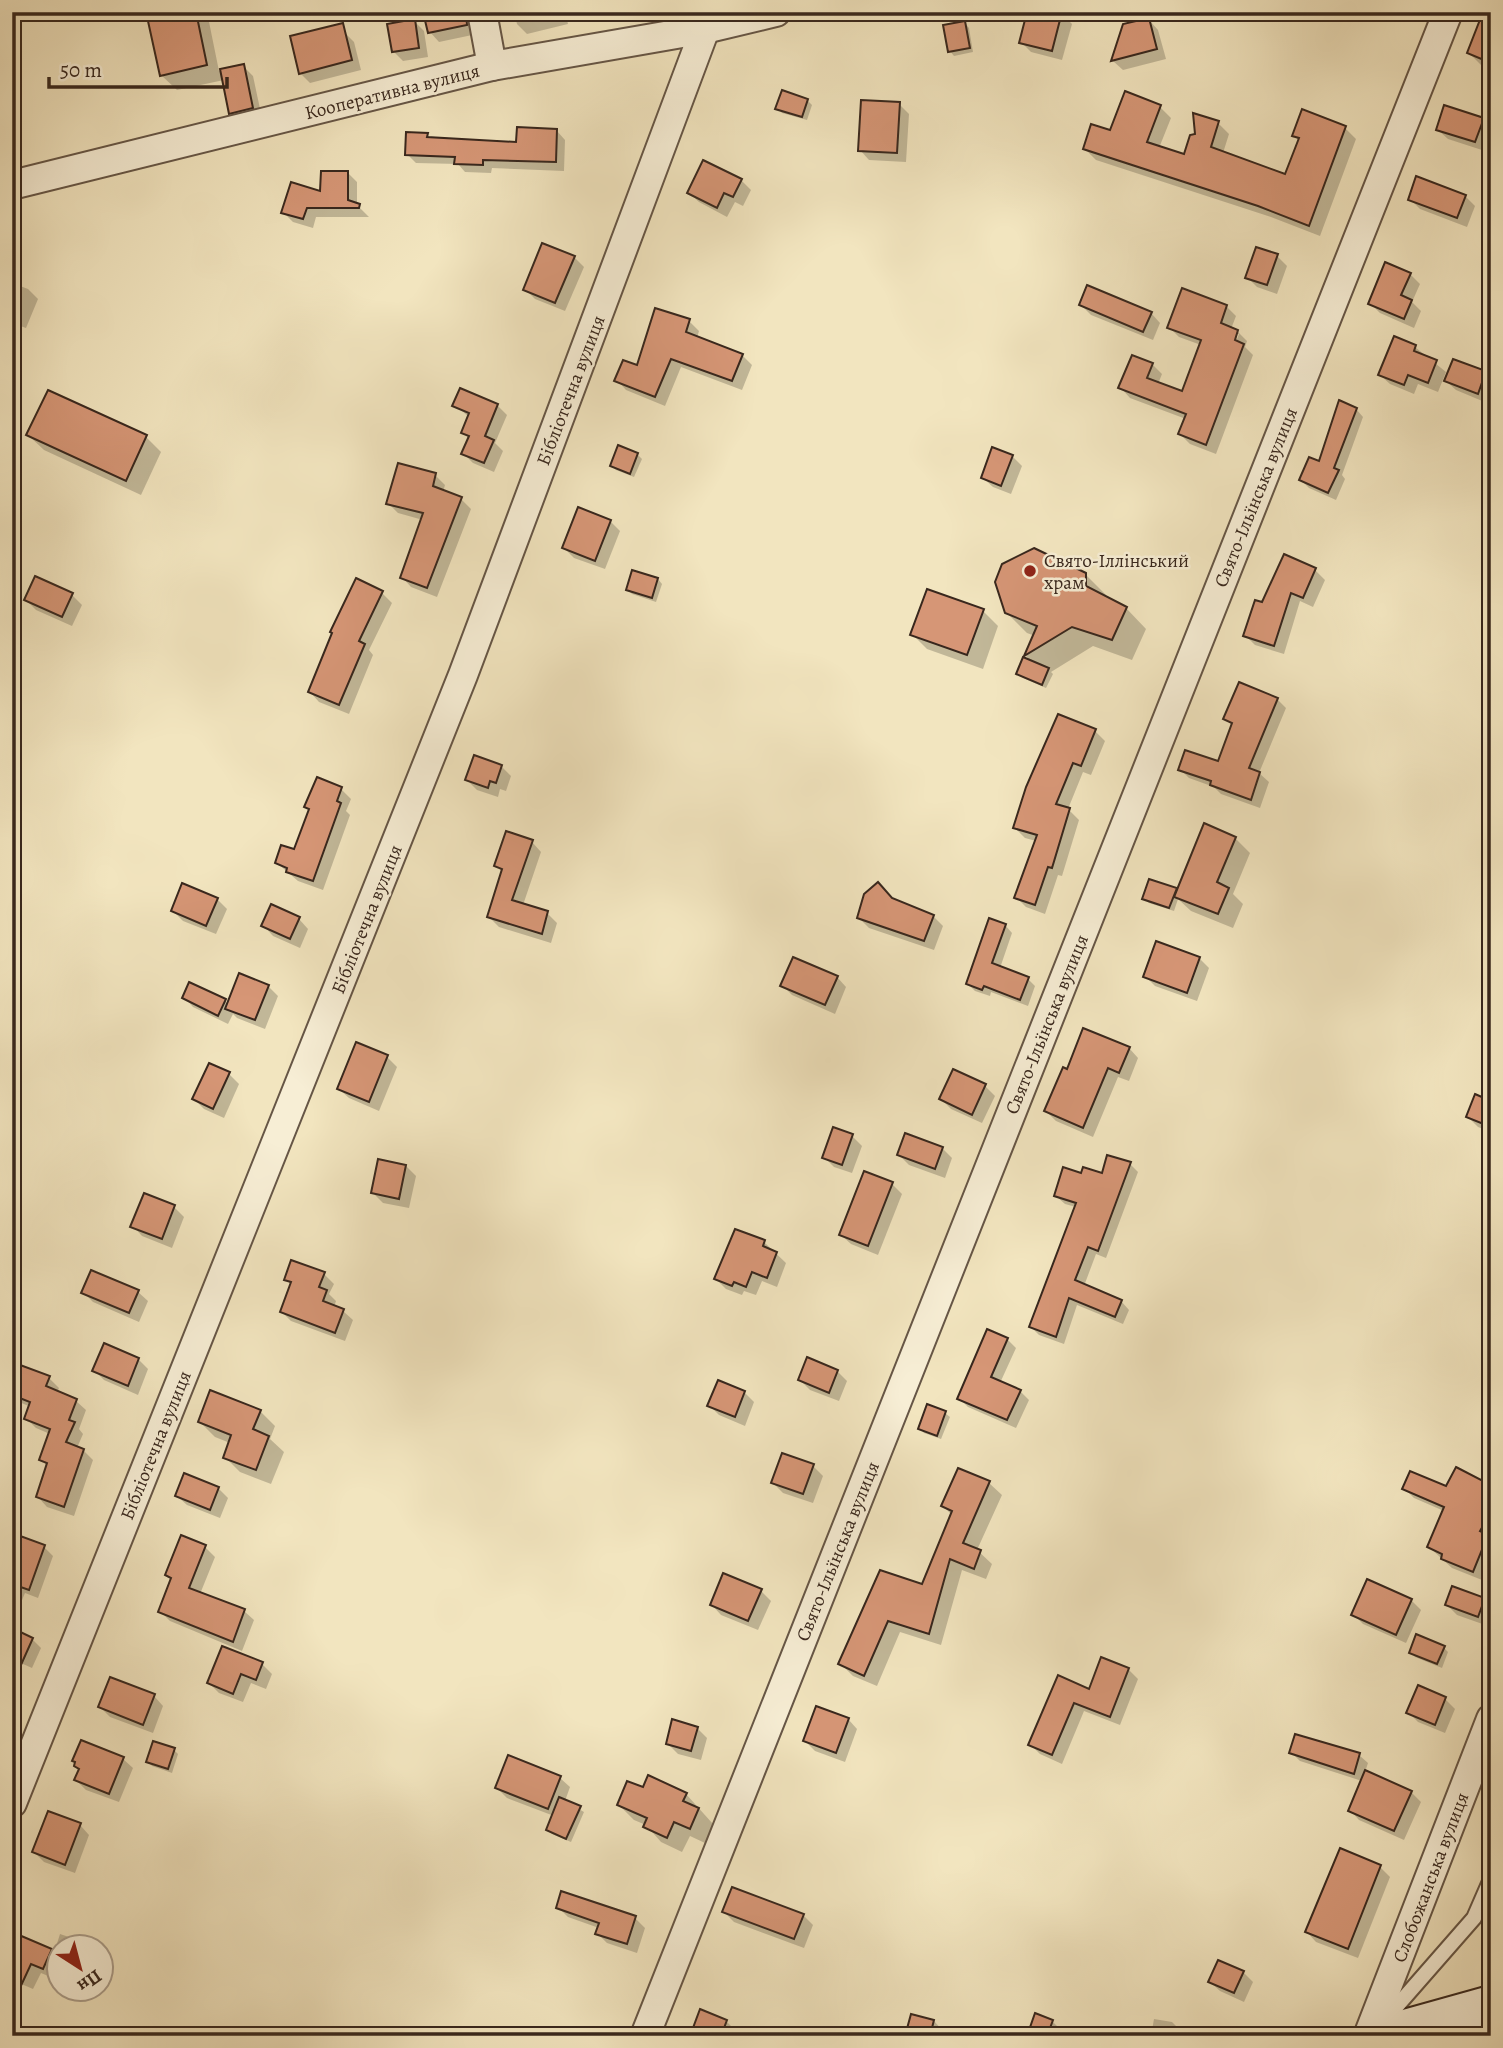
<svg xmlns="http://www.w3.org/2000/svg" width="1503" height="2048" viewBox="0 0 1503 2048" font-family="Alegreya,serif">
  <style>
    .shadow { fill: #0003; fill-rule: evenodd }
    .building { fill: #d69676; stroke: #38271d; stroke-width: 2 }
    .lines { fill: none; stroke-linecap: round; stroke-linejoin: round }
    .lane-casing { stroke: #665646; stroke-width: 18 }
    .street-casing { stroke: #665646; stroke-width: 32 }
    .secondary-casing { stroke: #38271d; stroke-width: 42 }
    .lane { stroke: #f7eed5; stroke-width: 14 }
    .street { stroke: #f7eed5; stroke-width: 28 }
    .secondary { stroke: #f7eed5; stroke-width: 38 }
    .poi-dot { fill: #8f2418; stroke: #f7eed5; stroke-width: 2.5 }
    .labels { text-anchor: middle; stroke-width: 5; stroke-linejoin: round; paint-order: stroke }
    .street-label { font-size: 19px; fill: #38271d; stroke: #f7eed5 }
    .poi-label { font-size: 19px; fill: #38271d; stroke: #f7eed5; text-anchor: start }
  </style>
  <rect width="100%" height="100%" fill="#f2e5bf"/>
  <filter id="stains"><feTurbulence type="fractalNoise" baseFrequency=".00286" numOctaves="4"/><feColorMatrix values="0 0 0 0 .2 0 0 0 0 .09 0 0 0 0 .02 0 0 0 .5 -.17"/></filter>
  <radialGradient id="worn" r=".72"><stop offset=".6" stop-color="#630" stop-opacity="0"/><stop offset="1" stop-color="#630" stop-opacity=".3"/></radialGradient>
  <g class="shadow">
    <path d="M148,12H207L219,71L243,66L253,76L262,118L240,123L231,113L224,80L177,90L161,75Z"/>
    <path d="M425,12H479L477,34L439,42L430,32Z"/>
    <path d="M514,12H565L568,24L527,34L517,24Z"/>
    <path d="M600,12H632V13L607,20Z"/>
    <path d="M1056,12L1062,14L1072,24L1062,60L1031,52L1021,42Z"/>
    <path d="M1491,16V71L1484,68L1469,53Z"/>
    <path d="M1149,20L1158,30L1166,59L1123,70L1113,61L1125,26Z"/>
    <path d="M414,21L424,31L428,57L403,61L393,51Z"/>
    <path d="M965,23L969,28L973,52L954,56L950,51Z"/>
    <path d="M344,32L354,42L361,70L310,83L300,73Z"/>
    <path d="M807,100L812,105L807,120L782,113L777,108Z"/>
    <path d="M899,104L909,114L906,162L869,160L860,150Z"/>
    <path d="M1160,107L1171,118L1159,148L1185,156L1218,123L1229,134L1223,153L1286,176L1299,141L1294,135L1303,112L1345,128L1356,139L1320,236L1271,217L1096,160L1085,149L1111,132Z"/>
    <path d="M1483,120L1491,128L1485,151L1448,139L1438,130Z"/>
    <path d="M557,131L565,140L564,171L492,168L491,173L465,172L458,164L416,163L407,154L427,134L431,139L517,144Z"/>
    <path d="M347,172L357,182V205L369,217H316L313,228L293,222L283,212L322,194Z"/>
    <path d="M741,180L751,190L743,206L735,202L727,217L699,202L689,193Z"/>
    <path d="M1465,196L1475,206L1467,227L1420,209L1410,199Z"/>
    <path d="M1277,256L1287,266L1277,294L1257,287L1247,277Z"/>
    <path d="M574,257L584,267L565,311L535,299L526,290Z"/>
    <path d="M1410,274L1420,284L1412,302L1421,311L1414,328L1380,313L1370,303Z"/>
    <path d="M12,283L28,289L38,299L26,328L12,323Z"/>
    <path d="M1081,305L1151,313L1160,323L1153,340L1091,315Z"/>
    <path d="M1226,306L1236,316L1231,329L1237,331L1247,341L1245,347L1253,355L1216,454L1190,444L1180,434L1186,419L1130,398L1121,388L1152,364L1162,374L1158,384L1183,394L1201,345L1179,337L1169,327ZM1235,334H1239L1233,349Z"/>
    <path d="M689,321L699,331L697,338L742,355L752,365L742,390L681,367L665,406L626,390L617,380L638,368Z"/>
    <path d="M1415,347L1446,372L1438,392L1418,384L1414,394L1390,384L1380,375Z"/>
    <path d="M1454,361L1485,373L1491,378V394L1487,403L1456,390L1446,381Z"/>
    <path d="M48,392L146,437L161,452L141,495L44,450L28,435Z"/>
    <path d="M455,405H497L507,415L495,443L503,451L494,472L473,463L463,453L470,439L463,432L469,417Z"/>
    <path d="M1356,409L1363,417L1342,475L1345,479L1336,500L1309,488L1301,480L1320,464Z"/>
    <path d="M619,447L638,455L642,459L634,477L616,470L612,466Z"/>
    <path d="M1012,456L1022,466L1011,494L993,487L983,478Z"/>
    <path d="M435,475L445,485L443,492L461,499L471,509L437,597L411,587L402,577L423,520L398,513L388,503Z"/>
    <path d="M610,521L620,531L605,569L574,558L564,548Z"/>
    <path d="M1315,570L1325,580L1313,607L1300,601L1284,654L1255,645L1245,635L1263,605Z"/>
    <path d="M1085,574L1106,595V598L1126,608L1146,629L1132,660L1093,646L1051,672L1053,674L1046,688L1023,678L1018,674L1033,663L1026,656L1035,636L1027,633L1006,612Z"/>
    <path d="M36,578L72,595L82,605L72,626L36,610L26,600Z"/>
    <path d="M658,579L662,584L656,602L632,594L628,590Z"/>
    <path d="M357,581L382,593L392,603L369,650L373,655L349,714L319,702L310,692Z"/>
    <path d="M983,611L998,626L983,669L927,649L912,634Z"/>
    <path d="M1277,699L1286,708L1259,773L1269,782L1260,808L1221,794L1214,787L1189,778L1180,769L1219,763L1233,726L1226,719Z"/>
    <path d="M1059,716L1095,731L1105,741L1091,775L1083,772L1068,809L1079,820L1062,876L1058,875L1045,914L1026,907L1016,897L1036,841L1025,838L1015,828Z"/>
    <path d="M501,766L511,776L506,791L500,789L498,797L477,790L467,780Z"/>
    <path d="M341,789L351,799L346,811L350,815L323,890L298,881L277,863L295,852L310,811L306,806Z"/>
    <path d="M1235,838L1250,853L1233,894L1243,904L1233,928L1191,911L1178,899L1174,911L1149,903L1144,898L1176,890L1178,892Z"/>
    <path d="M532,842L541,852L523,905L547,913L557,923L551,943L499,927L489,917L503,872L496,866Z"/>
    <path d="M217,899L227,909L216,934L183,921L173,911Z"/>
    <path d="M893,900L933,916L943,926L934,950L869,928L859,918Z"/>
    <path d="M299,919L308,929L300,948L273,936L264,926Z"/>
    <path d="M1005,925L1012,933L1000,968L1028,979L1035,986L1028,1006L991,992L990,996L975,991L968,984Z"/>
    <path d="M1199,958L1209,968L1197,1001L1155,986L1145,976Z"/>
    <path d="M837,977L846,987L835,1014L792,995L782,985Z"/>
    <path d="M268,986L278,996L265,1029L237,1018L233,1014L228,1024L193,1007L184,997L225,1001L228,1004Z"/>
    <path d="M1129,1048L1138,1058L1129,1081L1118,1077L1093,1137L1056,1121L1046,1111L1068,1071Z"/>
    <path d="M387,1057L397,1067L379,1111L349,1098L339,1089Z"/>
    <path d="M954,1071L985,1086L995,1096L982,1123L951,1109L941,1099Z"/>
    <path d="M229,1074L239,1084L224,1118L204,1109L194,1099Z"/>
    <path d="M1491,1103V1132L1478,1127L1468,1117Z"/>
    <path d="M852,1136L862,1146L852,1173L834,1167L824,1157Z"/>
    <path d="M942,1148L952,1158L945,1178L909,1165L899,1155Z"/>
    <path d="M1130,1164L1138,1172L1106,1258L1096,1254L1084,1286L1121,1301L1129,1310L1123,1324L1077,1305L1064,1344L1039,1335L1031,1327L1076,1207L1065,1204L1056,1196Z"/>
    <path d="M406,1166L416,1176L409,1208L383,1203L373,1193Z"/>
    <path d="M892,1184L902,1194L878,1255L851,1244L841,1235Z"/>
    <path d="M145,1195L174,1207L184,1217L172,1248L142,1236L133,1226Z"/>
    <path d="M764,1242L786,1263L777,1287L762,1281L756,1295L744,1291L742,1295L726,1289L716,1279Z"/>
    <path d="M324,1274L334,1284L329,1294L336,1301L334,1307L343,1311L353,1320L345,1341L291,1321L282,1312L292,1285L286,1279Z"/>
    <path d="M83,1292H138L148,1301L139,1322L93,1302Z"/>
    <path d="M1007,1339L1016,1348L1000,1383L1020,1391L1029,1400L1016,1428L968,1407L959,1398Z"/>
    <path d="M138,1359L148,1369L138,1395L104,1380L94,1370Z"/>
    <path d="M12,1364L49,1378L59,1388L57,1393L76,1401L86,1410L79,1429L83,1434L77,1448L83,1450L93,1460L74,1516L47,1507L38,1497L48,1467L41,1459L50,1434L36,1428L26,1418L31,1407L12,1399Z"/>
    <path d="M837,1371L847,1381L839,1401L810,1390L800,1380Z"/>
    <path d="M744,1392L754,1402L745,1426L719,1415L709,1405Z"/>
    <path d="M260,1411L275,1426L270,1439L284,1452L271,1484L240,1472L225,1457L230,1443L215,1437L200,1422Z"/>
    <path d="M945,1413L950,1417L941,1439L924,1433L920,1429Z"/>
    <path d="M813,1466L823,1476L813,1503L783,1493L773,1483Z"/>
    <path d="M959,1470L989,1483L1002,1495L977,1550L992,1564L986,1579L962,1570L941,1645L900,1632L877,1686L853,1676L841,1664L923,1586L952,1515L943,1506Z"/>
    <path d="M1491,1487V1560L1482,1580L1452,1568L1429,1547L1444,1511L1414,1498L1404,1488Z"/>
    <path d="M218,1488L228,1498L220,1518L187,1505L177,1496Z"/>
    <path d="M44,1547L53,1556L38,1598L25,1593L12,1624V1549Z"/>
    <path d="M205,1547L215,1557L200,1594L244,1611L254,1620L242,1651L170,1621L160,1611L172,1580L167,1575Z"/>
    <path d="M761,1591L771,1601L758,1630L721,1615L712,1605Z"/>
    <path d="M1411,1600L1421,1610L1406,1643L1363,1624L1353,1614Z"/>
    <path d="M1484,1600L1491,1606L1488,1626L1457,1615L1447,1605Z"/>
    <path d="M32,1639L41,1648L32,1668L12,1659Z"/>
    <path d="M1444,1648L1448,1652L1442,1668L1415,1657L1411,1652Z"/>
    <path d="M262,1664L272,1674L266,1689L251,1683L243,1702L219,1693L209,1683Z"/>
    <path d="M1128,1669L1138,1679L1120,1725L1084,1711L1062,1764L1040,1754L1030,1744L1059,1678L1090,1691Z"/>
    <path d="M1419,1688L1445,1699L1455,1709L1445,1733L1418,1722L1408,1712Z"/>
    <path d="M154,1696L163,1706L153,1733L110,1717L100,1707Z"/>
    <path d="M848,1719L857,1729L845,1762L815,1751L805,1741Z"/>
    <path d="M697,1728L707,1738L701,1760L678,1754L668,1744Z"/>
    <path d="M174,1750L178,1754L172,1773L152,1766L148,1762Z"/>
    <path d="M1291,1752L1359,1755L1368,1763L1365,1772L1411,1792L1421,1802L1404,1840L1359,1820L1350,1810L1362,1781L1300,1761Z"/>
    <path d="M123,1759L133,1768L119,1802L86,1790L76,1780L80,1770L76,1766Z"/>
    <path d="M560,1778L570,1787L565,1801L584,1812L571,1842L552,1834L548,1830L554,1816L507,1798L497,1788Z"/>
    <path d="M643,1789L686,1794L713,1824L705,1843L690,1836L682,1852L661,1842L646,1825L634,1820L619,1805Z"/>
    <path d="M80,1825L89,1835L75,1873L44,1862L34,1852Z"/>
    <path d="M1380,1867L1390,1877L1358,1958L1316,1942L1307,1932Z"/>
    <path d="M558,1907L635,1918L645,1928L637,1953L607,1943L597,1933L599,1928L568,1917Z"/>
    <path d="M724,1912L803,1915L813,1925L804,1948L734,1922Z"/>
    <path d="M12,1934L51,1951L60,1959L53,1978L41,1973L33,1989L12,1980Z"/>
    <path d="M60,1934L78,1940L81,1946H60V1955L54,1953Z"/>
    <path d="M1243,1972L1253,1982L1244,2002L1220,1991L1210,1982Z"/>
    <path d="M1154,2019L1172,2022L1182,2032V2036H1151Z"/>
    <path d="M726,2021L736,2031L734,2036H692Z"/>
    <path d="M934,2021L943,2031L942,2036H907Z"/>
    <path d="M1052,2021L1062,2031L1060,2036H1029Z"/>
  </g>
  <g class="building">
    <path d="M146,12H196L207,65L160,76Z"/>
    <path d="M423,12H466L467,25L428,33Z"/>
    <path d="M1027,12H1062L1052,51L1019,43Z"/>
    <path d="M1483,12H1491V63L1467,53Z"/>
    <path d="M1149,18L1157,49L1111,61L1123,24Z"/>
    <path d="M415,19L419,48L392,52L387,24Z"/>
    <path d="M965,21L970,48L948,52L943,25Z"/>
    <path d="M343,23L352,60L299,74L290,36Z"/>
    <path d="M244,64L253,108L229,114L220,69Z"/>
    <path d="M782,90L808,99L802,117L775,109Z"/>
    <path d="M1125,91L1161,105L1147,142L1184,154L1190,135L1195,134L1193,113L1219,121L1211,147L1285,174L1299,138L1292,136L1302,109L1346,126L1309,226L1258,206L1083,149L1091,124L1110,130Z"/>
    <path d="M861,100L900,102L897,153L858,151Z"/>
    <path d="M1444,105L1484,118L1475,142L1436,130Z"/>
    <path d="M517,127L557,129L556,162L483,160V165L454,164L455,157L405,155L406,132L428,133L427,137L516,142Z"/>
    <path d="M703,160L742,179L733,197L724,193L717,208L687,193Z"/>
    <path d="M321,171H348V200L360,204L359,208H307L303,219L281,213L291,182L320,191Z"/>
    <path d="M1416,176L1466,195L1457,218L1408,200Z"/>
    <path d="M542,243L575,256L555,303L523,290Z"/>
    <path d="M1256,247L1278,254L1267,285L1245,278Z"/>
    <path d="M1385,262L1411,273L1401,295L1412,300L1404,319L1368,304Z"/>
    <path d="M1087,285L1152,312L1143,332L1079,305Z"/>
    <path d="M1182,288L1227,305L1221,323L1238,330L1235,340L1244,344L1206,445L1178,434L1186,414L1118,388L1132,355L1153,363L1147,378L1182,391L1201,340L1167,328Z"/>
    <path d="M655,308L690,319L686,332L743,354L732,381L671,359L655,397L614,381L623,360L637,365Z"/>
    <path d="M1394,336L1416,345L1414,351L1437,360L1428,383L1408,375L1404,385L1378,375Z"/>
    <path d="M1453,359L1486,371L1478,394L1444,381Z"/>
    <path d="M460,388L498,404L485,436L494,440L484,463L461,454L469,436L461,433L469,413L452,406Z"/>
    <path d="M48,390L147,435L126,481L26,435Z"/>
    <path d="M1339,400L1357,408L1334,468L1339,470L1328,493L1299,480L1309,457L1319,461Z"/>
    <path d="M618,445L638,453L630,474L610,466Z"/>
    <path d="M992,447L1013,455L1001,486L981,478Z"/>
    <path d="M398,463L436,473L433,486L462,497L427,588L400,578L423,513L386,504Z"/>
    <path d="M578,507L611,520L595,561L562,548Z"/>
    <path d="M1034,548L1086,573V586L1127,607L1112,640L1072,627L1024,656L1037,626L1005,613L995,582L1002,564Z"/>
    <path d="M1284,554L1316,568L1303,598L1291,593L1274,646L1243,636L1255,600L1262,602Z"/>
    <path d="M632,570L658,578L652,598L626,590Z"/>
    <path d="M35,576L73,593L62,617L24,600Z"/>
    <path d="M356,578L383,591L359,641L365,644L339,705L308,692L332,633L330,632Z"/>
    <path d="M927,589L984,609L967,655L910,635Z"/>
    <path d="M1023,657L1049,668L1042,685L1016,674Z"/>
    <path d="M1239,682L1278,698L1249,768L1260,772L1251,800L1210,785L1211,781L1178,770L1185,750L1218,761L1232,723L1223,719Z"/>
    <path d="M1058,714L1096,729L1081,766L1073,763L1056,804L1070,808L1052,868L1048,867L1035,905L1014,898L1037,835L1013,828L1026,787Z"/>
    <path d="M474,755L502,765L496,783L490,781L488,788L465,780Z"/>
    <path d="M317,777L342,787L337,801L341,803L313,881L286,872L287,868L275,863L281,845L294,849L309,809L304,807Z"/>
    <path d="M1204,823L1236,837L1217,882L1229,888L1218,914L1174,897Z"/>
    <path d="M506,831L533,840L512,900L548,911L542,934L487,917L502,869L494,866Z"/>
    <path d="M1149,879L1177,888L1169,908L1142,899Z"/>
    <path d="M878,882L892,898L934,915L924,941L857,918L864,894Z"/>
    <path d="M182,883L218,898L206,926L171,911Z"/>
    <path d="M271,904L300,917L290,939L261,926Z"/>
    <path d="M989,918L1006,924L992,963L1029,977L1020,1000L984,986L982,990L966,984Z"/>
    <path d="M1156,941L1200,957L1187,993L1143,977Z"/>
    <path d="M793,957L838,976L825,1005L780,986Z"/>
    <path d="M239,973L269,985L255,1020L225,1009Z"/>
    <path d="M189,982L226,999L218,1016L182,998Z"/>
    <path d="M1083,1028L1130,1047L1119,1073L1108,1068L1083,1128L1044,1111L1063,1067L1067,1069Z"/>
    <path d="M356,1042L388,1055L369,1102L337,1089Z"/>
    <path d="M209,1063L230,1072L213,1109L192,1099Z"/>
    <path d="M953,1069L986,1084L972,1115L939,1099Z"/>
    <path d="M1475,1094L1491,1101V1127L1466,1117Z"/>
    <path d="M833,1127L853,1134L842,1165L822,1158Z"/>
    <path d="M905,1133L943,1147L935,1169L897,1155Z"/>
    <path d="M1107,1155L1131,1162L1098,1251L1088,1247L1075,1280L1122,1300L1115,1317L1069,1298L1056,1337L1029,1327L1076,1203L1054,1196L1063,1167L1081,1173L1083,1167L1102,1173Z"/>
    <path d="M378,1159L406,1165L399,1199L371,1193Z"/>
    <path d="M864,1171L893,1182L868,1246L839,1235Z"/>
    <path d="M144,1193L175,1205L162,1239L130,1227Z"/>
    <path d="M735,1229L765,1240L763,1246L777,1252L767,1278L752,1272L746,1287L734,1282L732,1286L714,1279Z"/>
    <path d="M291,1260L325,1272L319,1287L327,1290L323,1301L344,1309L335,1333L280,1312L291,1282L284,1280Z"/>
    <path d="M91,1270L139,1290L129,1313L81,1293Z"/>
    <path d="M987,1329L1008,1338L991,1377L1021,1390L1007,1420L957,1399Z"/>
    <path d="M104,1343L139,1358L128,1386L92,1371Z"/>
    <path d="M807,1357L838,1370L829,1393L798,1380Z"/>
    <path d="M12,1362L50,1376L46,1386L77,1399L69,1420L75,1422L66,1442L84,1449L64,1507L36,1497L47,1463L39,1460L50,1429L24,1419L30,1402L12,1395Z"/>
    <path d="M718,1380L745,1391L735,1417L707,1406Z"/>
    <path d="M210,1390L261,1410L253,1429L269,1436L256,1470L223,1458L231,1435L198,1422Z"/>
    <path d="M927,1404L946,1411L937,1436L918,1429Z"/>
    <path d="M782,1453L814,1464L803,1494L771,1483Z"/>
    <path d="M1456,1467L1491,1485V1512L1480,1531L1488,1535L1473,1572L1441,1559L1442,1554L1427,1547L1444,1507L1402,1489L1410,1471L1446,1486Z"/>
    <path d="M958,1468L990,1481L963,1543L981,1550L974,1569L950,1559L929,1634L888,1621L864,1676L838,1664L880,1570L922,1584L952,1511L941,1506Z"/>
    <path d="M184,1473L219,1487L210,1510L175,1496Z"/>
    <path d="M12,1533L45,1545L29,1590L12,1584Z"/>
    <path d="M181,1535L206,1545L189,1588L245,1609L233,1642L158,1612L171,1578L165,1575Z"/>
    <path d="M723,1573L762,1589L748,1621L710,1605Z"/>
    <path d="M1367,1579L1412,1599L1396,1635L1351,1615Z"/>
    <path d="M1452,1586L1485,1598L1478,1617L1445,1605Z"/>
    <path d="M12,1628L33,1638L12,1685Z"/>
    <path d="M1416,1634L1445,1646L1437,1664L1409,1653Z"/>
    <path d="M222,1646L263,1662L256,1680L241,1674L233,1694L207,1683Z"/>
    <path d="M1101,1657L1129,1668L1110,1717L1074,1703L1052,1755L1028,1745L1058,1675L1089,1689Z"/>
    <path d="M110,1677L155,1694L143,1725L98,1707Z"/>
    <path d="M1418,1685L1446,1697L1435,1725L1406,1713Z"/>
    <path d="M816,1706L849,1718L836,1753L803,1741Z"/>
    <path d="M672,1719L698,1727L691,1751L666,1744Z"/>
    <path d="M1295,1734L1360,1753L1354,1774L1289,1753Z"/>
    <path d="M81,1740L124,1757L109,1794L74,1780L79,1769L74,1766L75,1762L72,1761Z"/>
    <path d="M153,1741L175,1748L168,1769L146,1762Z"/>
    <path d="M508,1755L561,1776L548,1809L495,1788Z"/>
    <path d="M1365,1770L1412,1791L1394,1831L1348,1811Z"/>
    <path d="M648,1775L687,1793L683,1801L699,1808L690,1829L674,1822L667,1838L643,1827L647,1818L617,1805L627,1781L643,1787Z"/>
    <path d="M559,1797L581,1806L566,1839L546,1830Z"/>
    <path d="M48,1811L81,1823L65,1865L32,1852Z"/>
    <path d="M1340,1848L1381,1865L1348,1949L1305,1932Z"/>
    <path d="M732,1887L804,1914L794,1939L722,1912Z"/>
    <path d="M561,1891L636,1916L627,1944L595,1934L599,1923L556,1908Z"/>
    <path d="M12,1932L52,1949L43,1969L31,1964L12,2005Z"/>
    <path d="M1218,1960L1244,1971L1234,1993L1208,1982Z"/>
    <path d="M700,2009L727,2020L721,2036H690Z"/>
    <path d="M1035,2013L1053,2020L1047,2036H1027Z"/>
    <path d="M911,2014L934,2020L930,2036H905Z"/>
  </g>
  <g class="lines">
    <defs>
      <path id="lane" d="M1383,2022L1474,1918L1491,1879"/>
      <g id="street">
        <path d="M482,12L492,66"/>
        <path d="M12,185L492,66L705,29L776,12"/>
        <path d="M12,1803L463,675L705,29"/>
        <path d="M645,2036L1448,12"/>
        <path d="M1368,2036L1491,1719"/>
      </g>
      <path id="secondary" d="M1380,2036L1491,2005"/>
    </defs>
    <use href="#lane" class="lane-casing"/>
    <use href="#street" class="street-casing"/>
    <use href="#secondary" class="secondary-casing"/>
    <use href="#lane" class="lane"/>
    <use href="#street" class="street"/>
    <use href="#secondary" class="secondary"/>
  </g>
  <circle class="poi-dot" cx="1030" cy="571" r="7"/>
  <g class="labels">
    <g class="street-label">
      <text transform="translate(392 91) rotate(-14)" y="7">Кооперативна вулиця</text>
      <text transform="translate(570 390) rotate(-69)" y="7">Бібліотечна вулиця</text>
      <text transform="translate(1255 497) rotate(-68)" y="7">Свято-Ільїнська вулиця</text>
      <text transform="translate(366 919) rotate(-68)" y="7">Бібліотечна вулиця</text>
      <text transform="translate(1046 1024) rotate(-68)" y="7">Свято-Ільїнська вулиця</text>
      <text transform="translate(155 1445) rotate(-68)" y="7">Бібліотечна вулиця</text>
      <text transform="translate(837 1551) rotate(-68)" y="7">Свято-Ільїнська вулиця</text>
      <text transform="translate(1430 1877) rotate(-69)" y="7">Слобожанська вулиця</text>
    </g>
    <g class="poi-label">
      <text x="1044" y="567">Свято-Іллінський<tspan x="1044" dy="22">храм</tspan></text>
    </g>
  </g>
  <rect width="1503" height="2048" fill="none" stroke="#f2e5bf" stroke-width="42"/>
  <rect x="14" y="14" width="1475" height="2020" fill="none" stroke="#38271d" stroke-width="3.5"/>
  <rect x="21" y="21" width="1461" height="2006" fill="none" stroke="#38271d" stroke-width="2"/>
  <g transform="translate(80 1968) rotate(144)"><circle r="33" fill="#f7eed5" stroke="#ab9e8b" stroke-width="2"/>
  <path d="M0-5L12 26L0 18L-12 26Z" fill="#8f2418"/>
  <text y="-10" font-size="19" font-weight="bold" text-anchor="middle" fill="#38271d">Пн</text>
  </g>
  <path d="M49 77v10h178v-10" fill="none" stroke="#38271d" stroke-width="3.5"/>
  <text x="60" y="77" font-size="21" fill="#38271d" stroke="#f7eed5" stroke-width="5" paint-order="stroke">50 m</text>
  <rect width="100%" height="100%" filter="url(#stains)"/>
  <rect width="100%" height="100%" fill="url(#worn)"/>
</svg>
